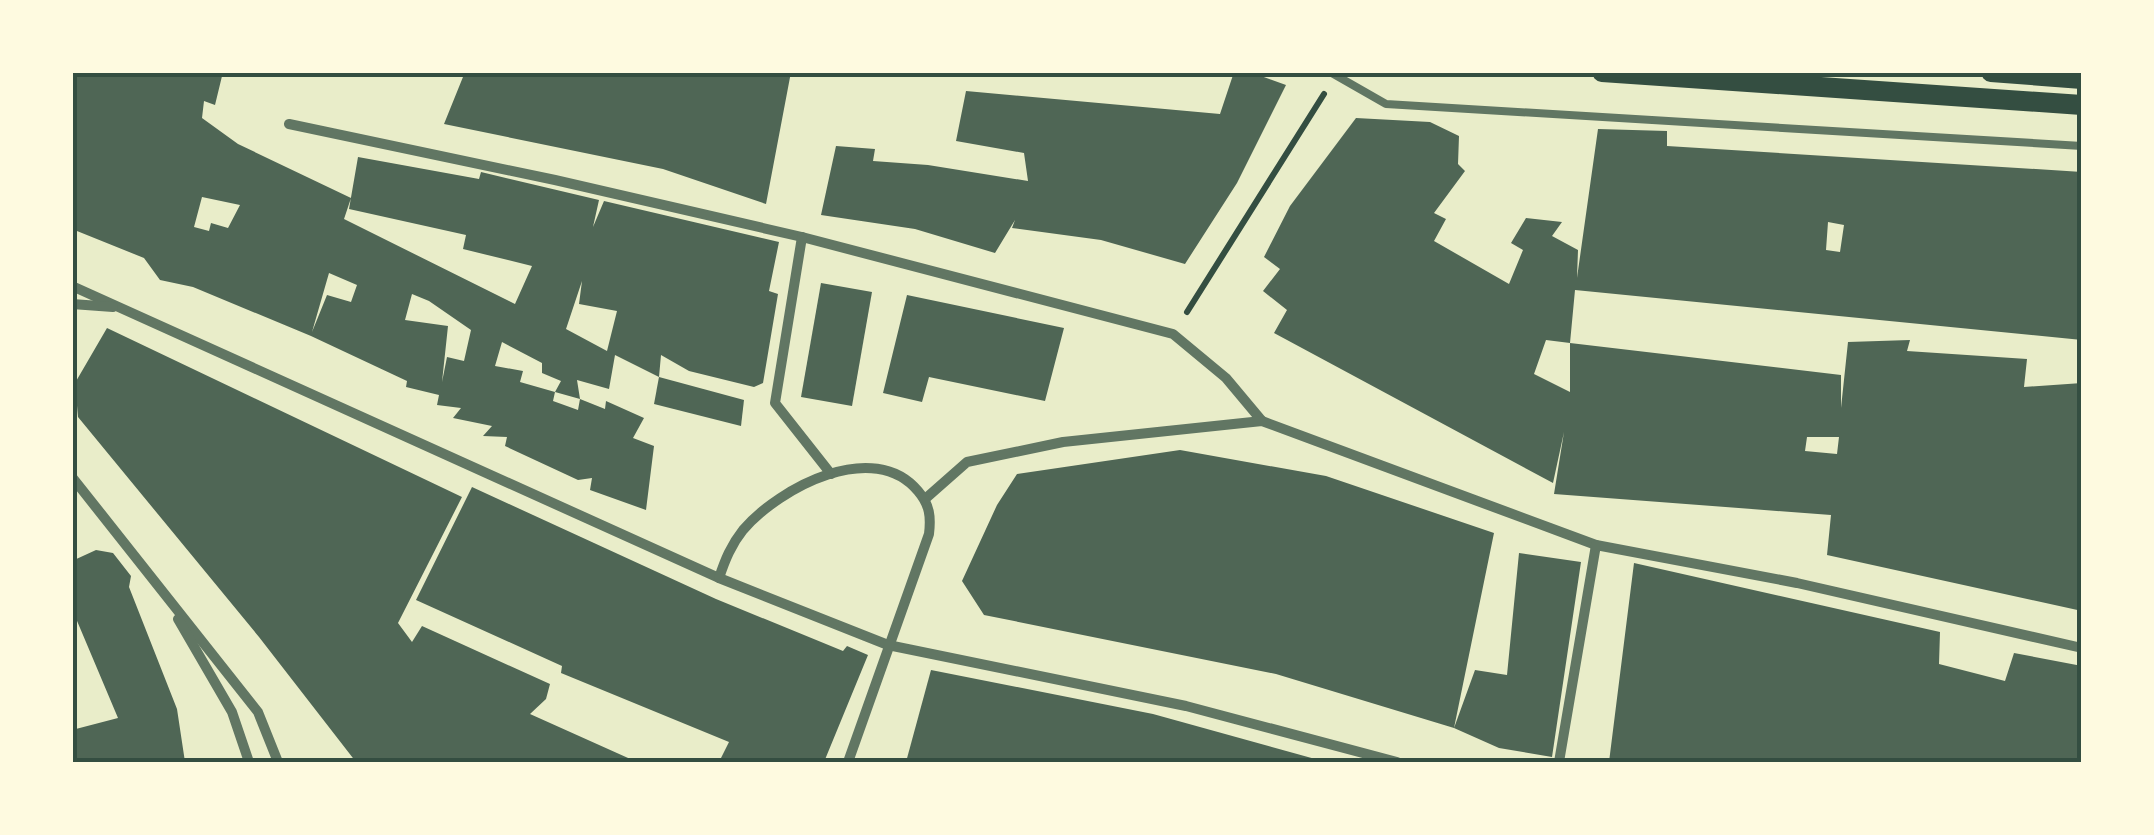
<svg xmlns="http://www.w3.org/2000/svg" width="2154" height="835" viewBox="0 0 2154 835" font-family="'DejaVu Sans',sans-serif">
  <style>
    .building { fill: #4f6655; fill-rule: evenodd }
    .lines { fill: none; stroke-linecap: round; stroke-linejoin: round }
    .path { stroke: #344e41; stroke-width: 6 }
    .service { stroke: #617663; stroke-width: 8 }
    .minor { stroke: #617663; stroke-width: 10 }
    .secondary { stroke: #344e41; stroke-width: 20 }
    .neatline { fill: none; stroke: #344e41; stroke-width: 4 }
  </style>
  <rect width="100%" height="100%" fill="#e9edc9"/>
  <g class="building">
    <path d="M72,72H223L215,105L204,101L202,118L238,144L351,198L344,219L515,304L532,266L463,249L466,235L349,209L358,157L479,179L481,172L599,200L593,227L604,201L779,242L769,291L778,294L763,383L754,387L689,371L661,355L659,377L615,355L609,389L577,380L580,399L605,409L606,401L644,418L633,438L654,446L646,510L590,490L592,478L578,480L505,446L507,437L483,436L492,426L453,418L461,408L437,405L439,395L406,387L407,381L311,336L193,287L160,280L144,258L72,229ZM202,197L240,205L228,228L211,223L209,231L194,227ZM329,273L357,285L351,302L327,295L312,332ZM582,281L579,304L617,311L607,351L566,329ZM412,294L429,301L471,330L464,361L447,357L442,382L448,326L405,320ZM502,342L542,363V373L561,381L555,392L520,382L523,371L495,366ZM555,392L580,399L578,410L553,401Z"/>
    <path d="M465,72H791L766,204L663,169L444,124Z"/>
    <path d="M1234,72H1250L1286,85L1237,183L1185,264L1101,240L1012,228L1015,220L995,253L915,229L821,215L836,146L875,149L873,161L928,165L1028,181L1024,153L956,141L966,91L1220,114Z"/>
    <path d="M1356,118L1430,122L1459,136L1458,164L1465,171L1434,213L1446,219L1434,241L1509,284L1523,250L1511,243L1526,218L1562,222L1552,236L1578,250L1577,278L1598,129L1667,131V146L2082,172V340L1575,290L1570,343L1546,340L1534,374L1570,392V343L1841,375V408L1848,342L1910,340L1907,351L2027,359L2024,387L2082,383V611L1827,555L1831,515L1554,494L1564,432L1553,483L1274,333L1287,310L1263,291L1280,269L1264,257L1290,206ZM1828,222L1844,225L1840,252L1826,250ZM1807,437H1839L1837,454L1805,451Z"/>
    <path d="M821,283L872,292L852,406L801,397Z"/>
    <path d="M907,295L1064,328L1045,401L929,377L922,402L883,393Z"/>
    <path d="M107,328L462,497L398,623L412,642L422,626L550,684L546,699L530,714L637,762H356L259,637L78,417L75,383Z"/>
    <path d="M659,377L744,400L741,426L654,404Z"/>
    <path d="M1180,450L1326,476L1494,533L1454,728L1475,670L1507,675L1519,553L1581,562L1552,757L1499,748L1454,728L1276,674L984,615L962,581L997,505L1017,474Z"/>
    <path d="M472,487L716,599L843,651L847,646L868,655L824,762H719L729,742L561,673L562,666L416,600Z"/>
    <path d="M96,550L113,553L131,576L129,587L177,709L185,762H72V730L118,718L72,609V561Z"/>
    <path d="M1634,563L1940,632L1939,664L2005,681L2014,653L2082,666V762H1609Z"/>
    <path d="M931,670L1153,714L1326,762H906Z"/>
  </g>
  <g class="lines">
    <path class="path" d="M1187,312L1324,94"/>
    <path class="service" d="M1330,72L1386,104L2082,146"/>
    <g class="minor">
      <path d="M289,124L555,180L802,237L1173,334L1226,378L1262,421"/>
      <path d="M802,237L775,403L831,474"/>
      <path d="M72,286L719,578L888,645L1186,706L1397,762"/>
      <path d="M72,304L113,307"/>
      <path d="M72,477L258,712L278,762"/>
      <path d="M925,499L967,462L1063,442L1262,421L1596,545L1797,583L2082,648"/>
      <path d="M719,578C725,560 731,545 743,530C780,487 874,438 918,491C930,505 931,517 929,534L848,762"/>
      <path d="M178,619L232,712L249,762"/>
      <path d="M1559,762L1596,545"/>
    </g>
    <g class="secondary">
      <path d="M1602,72L2082,105"/>
      <path d="M1991,72L2082,79"/>
    </g>
  </g>
  <rect width="2154" height="835" fill="none" stroke="#fefae0" stroke-width="150"/>
  <rect x="75" y="75" width="2004" height="685" class="neatline"/>
</svg>
